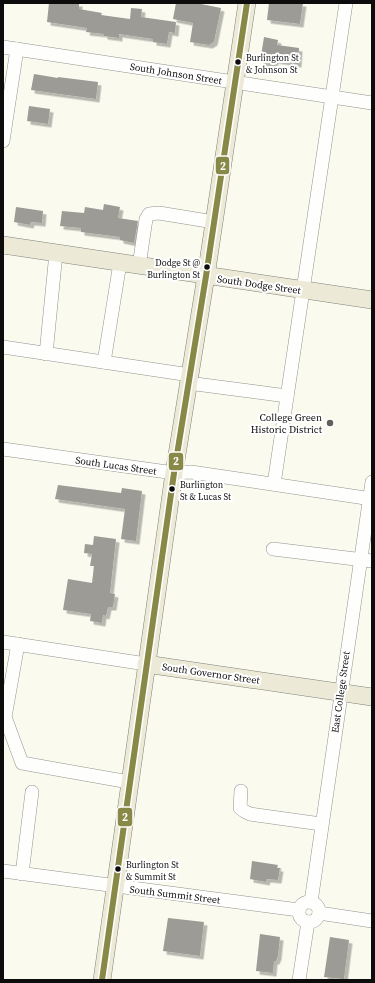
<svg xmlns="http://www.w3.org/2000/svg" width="375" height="983" viewBox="0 0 375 983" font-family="'Source Serif 4',serif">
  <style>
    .building { fill: #9c9b95; filter: url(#shadow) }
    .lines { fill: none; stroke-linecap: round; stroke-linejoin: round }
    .minor-casing { stroke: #93938e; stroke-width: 14 }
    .major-casing { stroke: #80807c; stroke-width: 18 }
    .minor { stroke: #fefefd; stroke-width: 13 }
    .major { stroke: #ecead6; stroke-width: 17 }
    .bus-1-casing { stroke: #fff; stroke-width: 9 }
    .bus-1 { stroke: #888847; stroke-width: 6 }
    .bus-dot { fill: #0c0c0c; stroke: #fff; stroke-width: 1.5 }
    .poi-dot { fill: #5f5f5b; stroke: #fff; stroke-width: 1.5 }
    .labels { text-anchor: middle; stroke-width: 4; stroke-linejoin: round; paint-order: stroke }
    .bus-label { font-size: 9px; fill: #0c0c0c; stroke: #fff; text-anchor: start }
    .street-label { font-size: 10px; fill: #0c0c0c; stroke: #fff }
    .poi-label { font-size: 10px; fill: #0c0c0c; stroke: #fff; text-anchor: end }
    .line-badge { stroke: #fff; stroke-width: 1.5 }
    .badge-label { font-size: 11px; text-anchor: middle; font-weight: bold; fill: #fff }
  </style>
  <defs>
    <filter id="shadow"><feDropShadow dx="3.5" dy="3.5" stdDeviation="0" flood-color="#0004"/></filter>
  </defs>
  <rect width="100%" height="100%" fill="#fafaef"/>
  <g class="building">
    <path d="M49,3H79V9L102,13L101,15L130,19L131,8L142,9L141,17L176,22L175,33L169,32L167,44L153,42V39L119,34V38L104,36V34L86,32L87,28L47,22Z"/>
    <path d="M176,3H196L221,8L214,42L209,45L190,42L193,23L173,19Z"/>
    <path d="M269,3H303L300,24L267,20Z"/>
    <path d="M264,37L278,40L277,45L299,48L298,64L275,60L274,64L260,62Z"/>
    <path d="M34,74L58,78V77L98,82L96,99L31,90Z"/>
    <path d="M29,106L50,109L48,124L27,121Z"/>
    <path d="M104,204L120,207L118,218L138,221L134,243L120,240V237L81,232V228L60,226L62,211L84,213L85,207L103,210Z"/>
    <path d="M16,207L43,211L42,223L31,222L30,225L14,222Z"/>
    <path d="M58,485L121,493L122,488L142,491L136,541L121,539L125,509L55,499Z"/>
    <path d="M94,536L116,539L110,593L115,594L113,607H108L106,616L103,615L102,623L90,621L91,614L63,610L68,579L92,583L94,566H90L92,554L84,553L85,544L93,545Z"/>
    <path d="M252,861L278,865L277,868H280L278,880L267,879L266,882L250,879Z"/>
    <path d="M168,918L204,922L200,956L163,951Z"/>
    <path d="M260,934L280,937L278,956L276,961H274L273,973L256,971Z"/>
    <path d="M330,937L349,940L344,979L324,977Z"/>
  </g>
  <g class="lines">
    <defs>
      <g id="minor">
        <path d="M3,47L372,103"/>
        <path d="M3,141L17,49"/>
        <path d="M139,266L146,219L149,214L159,213L214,222"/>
        <path d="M3,347L190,375"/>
        <path d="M46,354L56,253"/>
        <path d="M104,362L120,263"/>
        <path d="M188,383L287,396"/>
        <path d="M3,449L160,471L174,473L191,472L372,499"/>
        <path d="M274,484L346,3"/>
        <path d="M273,549L372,561"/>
        <path d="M3,642L146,664"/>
        <path d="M18,644L5,717L22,763L129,782"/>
        <path d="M241,791L240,808L244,811L250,814L321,824"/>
        <path d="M3,871L299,910"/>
        <path d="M22,874L32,792"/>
        <circle cx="309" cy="912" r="10"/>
        <path d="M311,902L372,482"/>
        <path d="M319,913L372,921"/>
        <path d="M299,980L308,922"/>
      </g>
      <g id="major">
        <path d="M3,245L372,300"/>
        <path d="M146,664L372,697"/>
        <path d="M102,980L174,473L206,276L247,3"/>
      </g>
    </defs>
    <use href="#minor" class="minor-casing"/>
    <use href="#major" class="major-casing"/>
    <use href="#minor" class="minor"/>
    <use href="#major" class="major"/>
    <defs>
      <path id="bus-1" d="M102,980L174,473L206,276L247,3"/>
    </defs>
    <use href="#bus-1" class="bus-1-casing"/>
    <use href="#bus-1" class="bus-1"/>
  </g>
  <g class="bus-dot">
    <circle cx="238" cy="62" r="3.5"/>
    <circle cx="207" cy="267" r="3.5"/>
    <circle cx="172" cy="489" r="3.5"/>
    <circle cx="118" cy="869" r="3.5"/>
  </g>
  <circle class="poi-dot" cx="330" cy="423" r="4"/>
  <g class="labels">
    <g class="bus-label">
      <text x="246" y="61">Burlington St<tspan x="246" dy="12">&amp; Johnson St</tspan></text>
      <text x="200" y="266" text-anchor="end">Dodge St @<tspan x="200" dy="12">Burlington St</tspan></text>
      <text x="180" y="488">Burlington<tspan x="180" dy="12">St &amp; Lucas St</tspan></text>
      <text x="126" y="868">Burlington St<tspan x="126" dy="12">&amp; Summit St</tspan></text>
    </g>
    <g class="street-label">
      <text transform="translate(176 73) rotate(9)" y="4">South Johnson Street</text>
      <text transform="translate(259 284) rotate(8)" y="4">South Dodge Street</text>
      <text transform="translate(116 465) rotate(8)" y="4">South Lucas Street</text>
      <text transform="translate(211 673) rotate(8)" y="4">South Governor Street</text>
      <text transform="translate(340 692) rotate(-82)" y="4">East College Street</text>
      <text transform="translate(175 894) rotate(7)" y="4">South Summit Street</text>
    </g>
    <g class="poi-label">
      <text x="322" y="421">College Green<tspan x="322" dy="12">Historic District</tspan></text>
    </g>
  </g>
  <g class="line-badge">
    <rect x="215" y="156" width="15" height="19" rx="4" fill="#888847"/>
    <rect x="168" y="452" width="16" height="19" rx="4" fill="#888847"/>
    <rect x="117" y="807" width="16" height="20" rx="4" fill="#888847"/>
  </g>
  <g class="badge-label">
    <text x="223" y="170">2</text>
    <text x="176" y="465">2</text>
    <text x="125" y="821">2</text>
  </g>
  <rect width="375" height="983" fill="none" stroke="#0c0c0c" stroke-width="8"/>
</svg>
